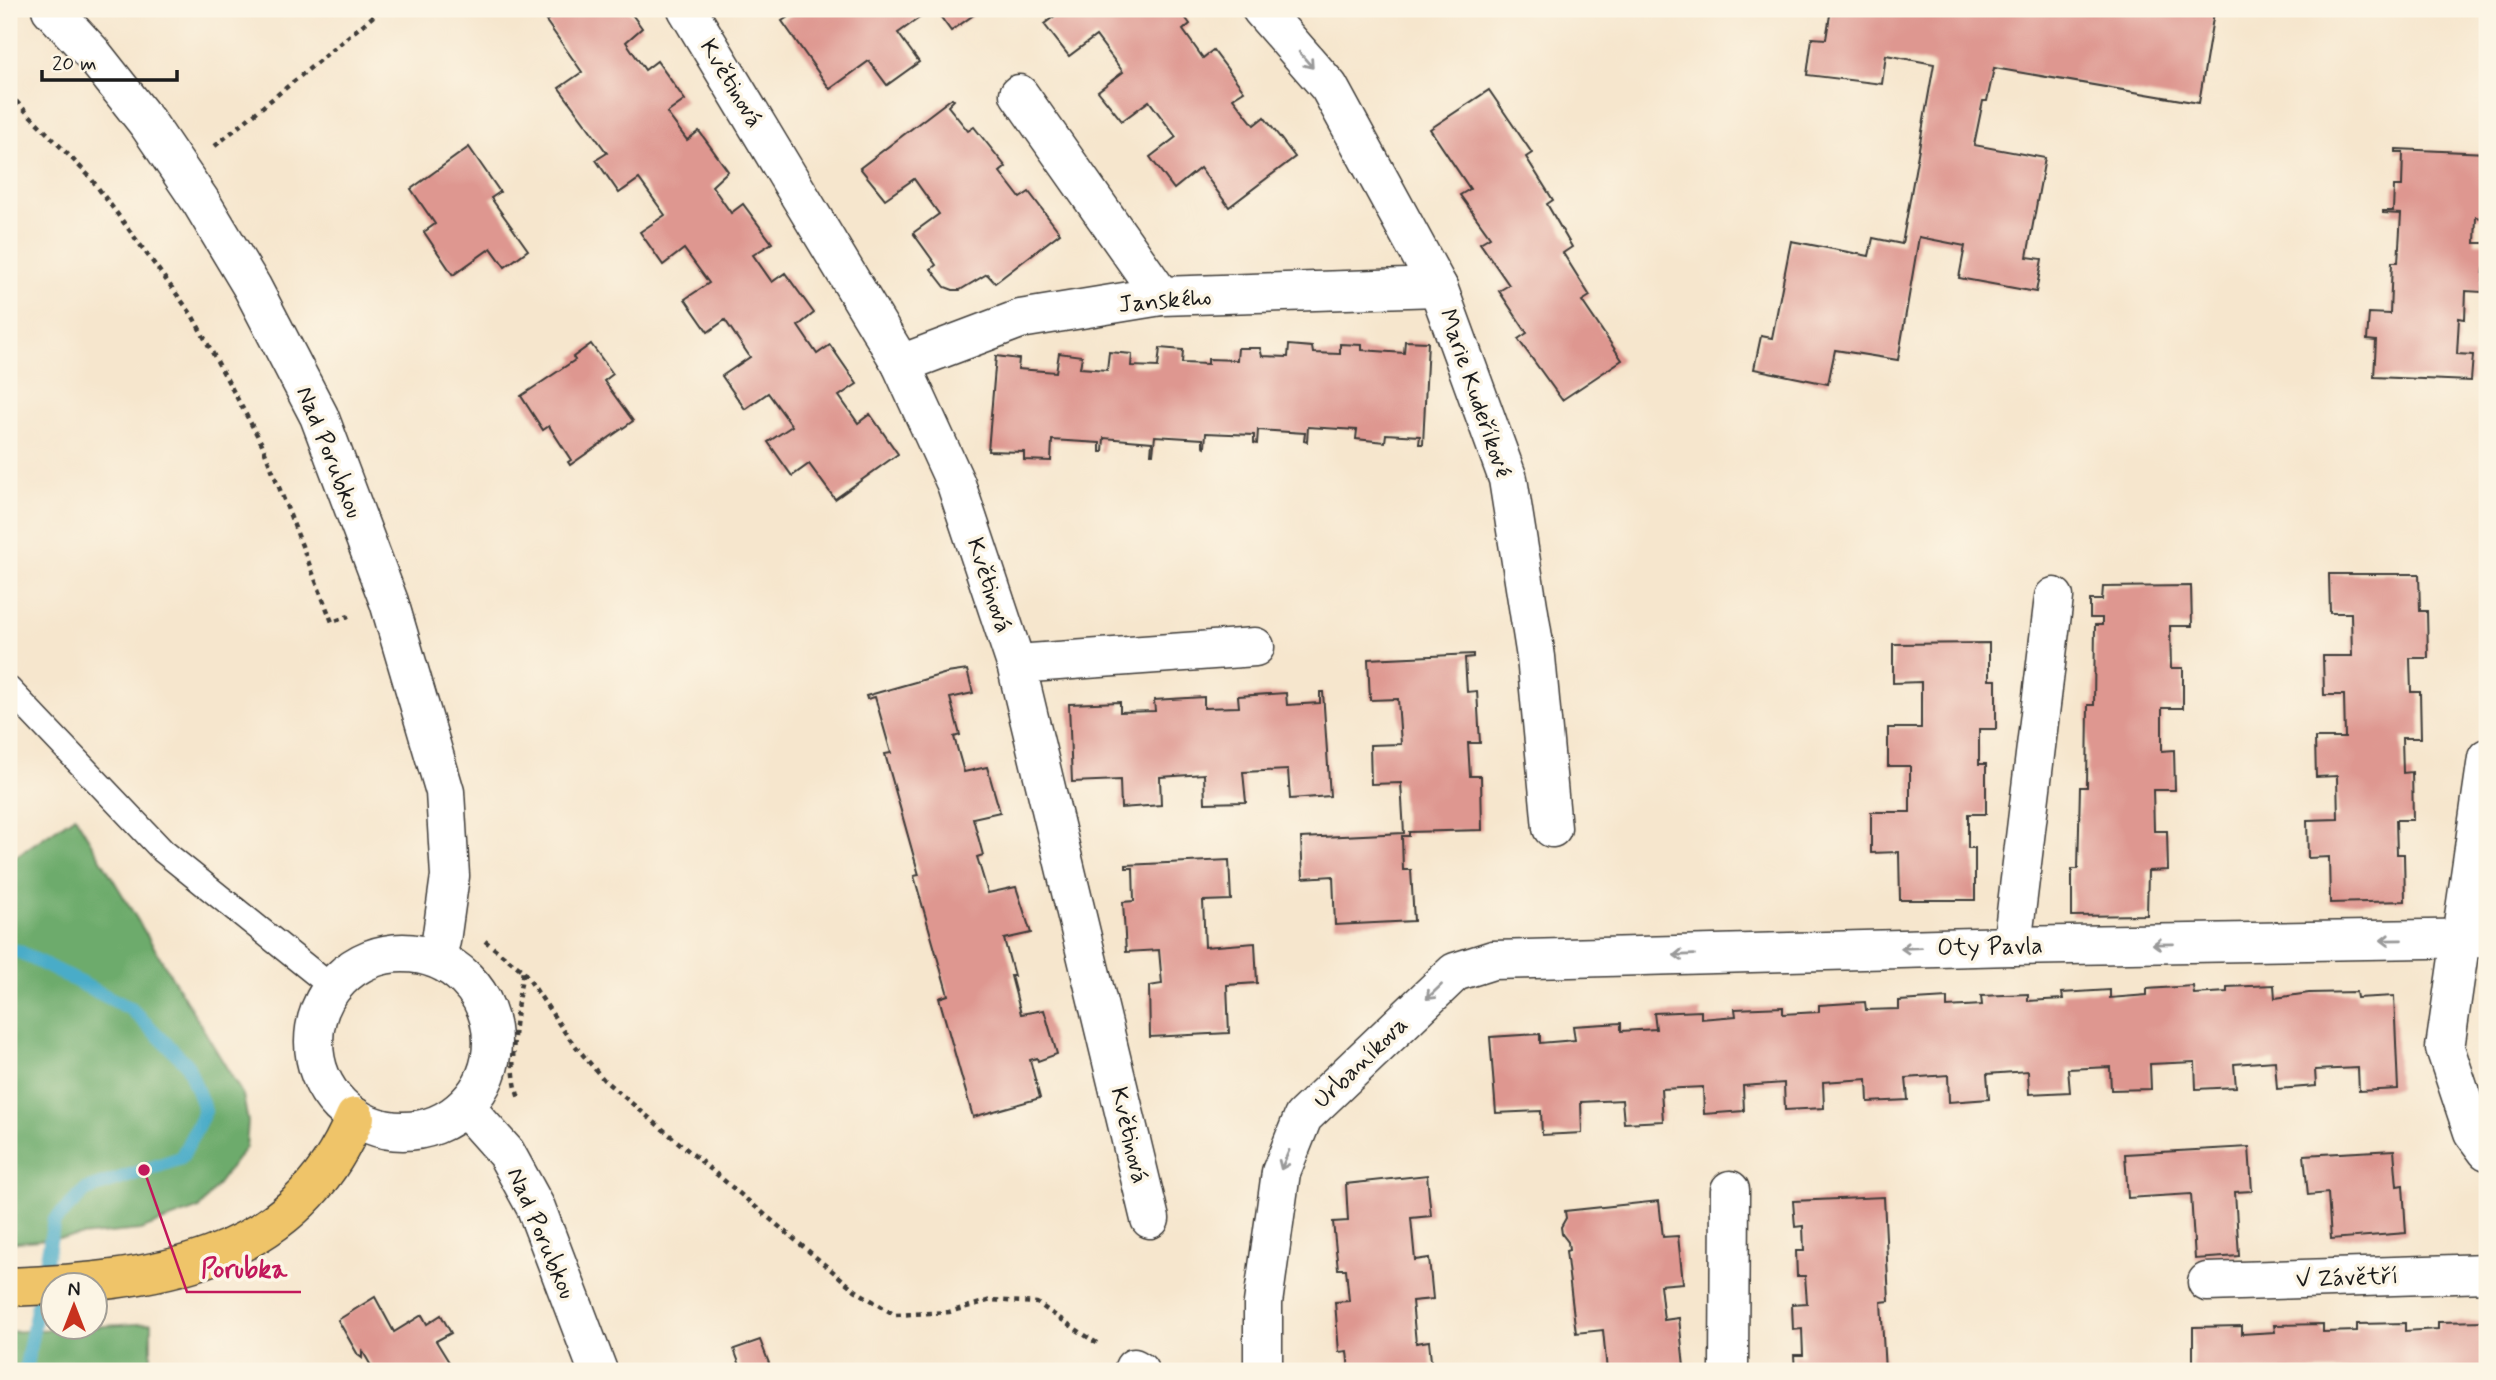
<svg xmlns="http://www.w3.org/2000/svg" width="2496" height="1380" viewBox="0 0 2496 1380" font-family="Mynerve,sans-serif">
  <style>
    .forest { fill: #6dab6c; stroke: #446444; stroke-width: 2 }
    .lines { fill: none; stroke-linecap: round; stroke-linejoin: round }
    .stream { stroke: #49acc8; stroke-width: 14 }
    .building { fill: #de9790 }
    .service-casing { stroke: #3d3a37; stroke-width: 27 }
    .minor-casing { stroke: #3d3a37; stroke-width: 41 }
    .trunk-casing { stroke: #3d3a37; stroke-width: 41 }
    .path { stroke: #3d3a37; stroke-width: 4.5; stroke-dasharray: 5 5; stroke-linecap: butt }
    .service { stroke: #fff; stroke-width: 24 }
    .minor { stroke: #fff; stroke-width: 38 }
    .trunk { stroke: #efc469; stroke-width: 38 }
    .oneway { stroke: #999 }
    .labels { text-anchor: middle; stroke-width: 7; stroke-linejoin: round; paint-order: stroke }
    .street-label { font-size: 24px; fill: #1c1c1c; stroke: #fcf5e5 }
    .leader { fill: none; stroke: #c2185b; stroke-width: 2.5 }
    .callout-dot { fill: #c2185b; stroke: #fcf5e5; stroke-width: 2.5 }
    .callout-label { font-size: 26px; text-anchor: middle; font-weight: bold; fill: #c2185b; stroke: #fcf5e5; stroke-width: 7; stroke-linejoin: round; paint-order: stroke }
  </style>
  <rect width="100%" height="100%" fill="#fcf5e5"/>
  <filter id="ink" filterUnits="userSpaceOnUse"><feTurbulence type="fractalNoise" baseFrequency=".0143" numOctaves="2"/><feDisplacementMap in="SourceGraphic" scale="14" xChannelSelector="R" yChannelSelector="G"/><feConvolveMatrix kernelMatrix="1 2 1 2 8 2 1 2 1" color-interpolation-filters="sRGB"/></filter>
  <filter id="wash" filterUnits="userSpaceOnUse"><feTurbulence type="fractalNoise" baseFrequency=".00686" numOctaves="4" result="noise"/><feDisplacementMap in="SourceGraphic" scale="28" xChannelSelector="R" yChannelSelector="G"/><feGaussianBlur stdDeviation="1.57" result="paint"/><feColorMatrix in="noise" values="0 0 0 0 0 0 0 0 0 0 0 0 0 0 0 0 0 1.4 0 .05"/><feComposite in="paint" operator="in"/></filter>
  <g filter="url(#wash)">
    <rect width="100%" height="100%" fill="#f6e6cd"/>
    <g class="forest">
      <path d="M75,816L243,1095L248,1122L246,1147L200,1208L140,1230L9,1243V861Z"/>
      <path d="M151,1323V1371H9V1332Z"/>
    </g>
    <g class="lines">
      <path class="stream" d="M9,951H18L131,1009L187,1064L205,1111L181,1158L86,1190L54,1221L25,1371"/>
    </g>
    <g id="blocks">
      <g class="building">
        <path d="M563,9H628L642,28L626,42L645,70L657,61L685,100L667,113L687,140L699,131L728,171L712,186L731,213L743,204L772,243L753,255L772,282L785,273L814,313L798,326L817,354L830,345L857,384L839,396L858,423L870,414L898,454L835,499L809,464L792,476L768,442L792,426L768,393L745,409L722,376L750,357L725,320L708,332L685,299L709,283L684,249L663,265L640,232L665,215L639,179L619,193L596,160L607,153L559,88L582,72L546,21Z"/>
        <path d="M800,9H932L898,33L919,62L887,85L869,61L830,89L782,21Z"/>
        <path d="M935,9H982L951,31Z"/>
        <path d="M1064,9H1179L1190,24L1183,30L1203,58L1213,50L1244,91L1233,98L1254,125L1264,117L1295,157L1229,207L1200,168L1174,189L1150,157L1176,137L1149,101L1122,121L1098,91L1123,72L1096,36L1069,56L1044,24Z"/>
        <path d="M1831,9H2196L2214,12L2199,103L1994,68L1987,101H1983L1974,145L2045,158L2027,257L2042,259L2036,292L1959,278L1965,246L1919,237L1898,360L1835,350L1828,384L1754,369L1761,336L1772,338L1791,241L1869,256L1873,238L1902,244L1934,64L1886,55L1882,84L1807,75L1812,38L1826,39Z"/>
        <path d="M1489,90L1532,153L1526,157L1553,200L1547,204L1572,247L1563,253L1590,296L1582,301L1622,360L1562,400L1518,339L1527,333L1499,291L1509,285L1480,243L1490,237L1460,195L1470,189L1430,129Z"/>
        <path d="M952,98L954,100L948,106L968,131L974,127L1006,167L1000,172L1020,198L1029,192L1060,233L995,283L987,274L960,290H953L945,287L931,269L936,265L913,233L939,214L914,179L885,199L860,168Z"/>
        <path d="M469,147L500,192L491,198L528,250L505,267L491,248L453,275L424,232L435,224L411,189Z"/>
        <path d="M2396,149L2487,153V180H2484L2482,218L2476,217L2475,243H2487V270L2484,269L2482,292L2466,291L2465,319L2459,318L2457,354L2473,355L2471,381L2374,377L2376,341L2367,340L2369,313L2390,314L2392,262H2398L2401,214L2383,213V211H2393L2394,186H2402L2403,152H2396Z"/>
        <path d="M1405,341L1428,342L1423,444H1419L1420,436L1386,434L1385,442L1356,439L1357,430L1308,427L1307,442L1304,441L1305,433L1258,430L1257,444L1254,443V435L1206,433L1205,447L1203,446V439L1155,436L1153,454H1151L1152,442L1104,438L1103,452H1100V443L1052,440L1051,461L1024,460V452L988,451L996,356L1019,359L1018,369L1056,372L1059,353L1082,356L1080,368L1107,370L1109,352L1132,354L1131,366L1158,367L1160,348L1183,350L1182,363L1208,364V359L1237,360L1238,348H1260L1262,356L1288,357L1289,345L1312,347L1313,353L1340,354V344L1362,345V350L1404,353Z"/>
        <path d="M591,344L613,374L604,381L633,421L570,465L568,462L571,460L549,426L543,430L521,396L575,360L573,357Z"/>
        <path d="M2329,574H2419L2420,611H2427L2428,658H2410L2411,692H2420L2421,738H2402L2403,773L2412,772L2413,820H2396L2397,854H2404L2405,901L2330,903L2329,857L2308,858L2307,820L2338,819L2337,776L2316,777L2315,738H2345L2344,695H2324L2323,656H2352L2351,613H2330Z"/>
        <path d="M2191,586L2192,626H2170L2171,668H2183V708H2162V751L2174,750L2175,790H2153L2154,831H2167L2168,870L2148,871L2147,915L2072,916V869H2078L2080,787H2087L2088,705H2094L2095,625H2102V618H2090V600H2102L2103,587Z"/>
        <path d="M1989,643V680H1996V729H1979V764H1986V814H1968V848H1975V900H1900L1899,852L1871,853V812H1910V766H1888V728H1921V682L1893,683V644Z"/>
        <path d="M1473,654V657L1465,658L1467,692L1477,691L1480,743H1468L1470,776H1481L1482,830L1409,832V836H1402L1403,870H1411L1414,921L1335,925L1333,876L1303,878L1301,838L1404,833L1401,783L1371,784L1370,745L1401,744L1398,699L1370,700L1368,659Z"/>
        <path d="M967,670L973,693L950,698L960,735L954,737L964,772L987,767L1000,812L973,818L983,855L977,857L988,893L1016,887L1031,933L1004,939L1014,976H1011L1021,1014L1044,1010L1057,1054L1038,1061L1037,1058L1030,1060L1040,1098L973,1117L939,998L948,995L914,876L919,875L885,754L891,753L875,697L867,699L866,696L947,673Z"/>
        <path d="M1320,692H1323L1330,796L1290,799L1288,770L1243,772L1246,802L1205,803L1204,774L1160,777L1161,805L1121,808L1120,780L1072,782L1069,704L1120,702V712L1155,711L1154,700L1204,697V708L1239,707L1238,696L1286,693L1287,705L1320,703Z"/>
        <path d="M1229,860L1231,900L1203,901L1205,947L1255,943L1257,983L1227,985L1229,1033L1150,1037L1149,986L1162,984L1159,950L1126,952L1123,902L1134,901L1133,868H1126V865Z"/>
        <path d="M2274,985L2275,998L2309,993L2356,992L2357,998L2394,996L2398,1089L2359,1091L2358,1068L2315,1070L2316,1086L2277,1089L2275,1061L2234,1064L2236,1087L2196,1089L2195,1062L2150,1064L2151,1089L2111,1090L2110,1067L2068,1069L2070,1092L2029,1094L2028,1071L1987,1074L1989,1099L1949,1102L1948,1075L1906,1078L1908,1100L1868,1102L1867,1079L1823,1082L1824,1108L1785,1110L1784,1083L1743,1086L1744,1111L1704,1114L1703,1087L1661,1089L1663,1121L1624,1123L1622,1100L1581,1102L1582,1133L1542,1135L1541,1111L1496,1113L1490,1037L1540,1034V1043L1575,1040L1573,1026L1621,1023V1031L1656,1029L1654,1013L1701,1011V1019L1736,1016L1735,1009L1783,1007V1014L1819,1012V1005L1865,1002L1866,1010L1899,1009V1001L1947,998V1007L1982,1005L1981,996L2028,994V1001L2063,999L2062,993L2110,990V998L2147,995V989L2193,986L2194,994L2227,992V987Z"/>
        <path d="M2249,1147L2252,1191L2235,1192L2239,1256L2195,1259L2191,1194L2128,1198L2125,1154Z"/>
        <path d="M2394,1150L2397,1186L2403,1185L2406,1233L2331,1239L2328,1193L2308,1195L2304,1155Z"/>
        <path d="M1427,1175L1431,1216L1411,1218L1415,1260L1429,1258L1433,1299L1412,1301L1416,1343L1429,1341L1432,1371H1349L1347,1351L1339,1352L1335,1302L1349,1301L1346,1269H1338L1333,1222L1348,1221L1346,1184Z"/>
        <path d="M1884,1197L1889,1301L1881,1302L1885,1371H1795L1794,1355H1803L1802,1329L1793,1330L1792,1304L1807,1303L1805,1276H1797L1796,1251H1804L1803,1226L1795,1227L1793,1201Z"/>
        <path d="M1659,1201L1663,1237L1678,1236L1683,1283L1660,1285L1664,1320L1679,1318L1684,1367L1664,1369V1371H1607L1603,1330L1576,1333L1566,1251L1569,1250L1568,1242L1562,1234L1561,1227L1566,1218L1565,1211Z"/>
        <path d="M375,1297L394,1332L422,1315L427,1324L441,1315L451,1333L436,1341L454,1370L374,1371L362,1350V1358L358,1355L338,1320Z"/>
        <path d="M2486,1321L2487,1371H2193V1327L2242,1326V1334L2275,1332L2274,1325L2323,1324V1332L2357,1331V1324L2405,1323V1331L2438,1329V1322Z"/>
        <path d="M760,1340L772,1371H742L734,1349Z"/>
      </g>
    </g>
  </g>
  <g filter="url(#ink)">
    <use href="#blocks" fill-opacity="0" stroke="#3d3a37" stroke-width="2"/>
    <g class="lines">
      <defs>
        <path id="service" d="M9,689L163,851L333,988"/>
        <g id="minor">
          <path d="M51,9L92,53L148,124L201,202L252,287L319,416L389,602L445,792L450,876L441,941L434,958"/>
          <path d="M687,9L901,364L956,484L1016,664L1150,1219"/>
          <path d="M1261,9L1329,87L1438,287L1508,479L1536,657L1552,828"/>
          <path d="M1019,94L1161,296"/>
          <path d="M901,364L1020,319L1161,296L1438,287"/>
          <path d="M1016,664L1255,647"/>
          <path d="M2487,758L2445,1048L2473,1132L2487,1151"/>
          <path d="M2012,946L2054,597"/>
          <circle cx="403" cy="1042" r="89"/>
          <path d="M465,1107L506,1153L536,1208L598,1371"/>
          <path d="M2207,1282L2487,1273"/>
          <path d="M1134,1368L1139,1371"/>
          <path d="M1263,1371V1303L1281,1172L1303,1117L1455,972L1493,960L2012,946L2487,938"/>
          <path d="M1729,1371L1730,1190"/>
        </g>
        <path id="trunk" d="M9,1287C150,1281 294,1266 355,1117"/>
      </defs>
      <use href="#service" class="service-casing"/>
      <use href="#minor" class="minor-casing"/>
      <use href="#trunk" class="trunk-casing"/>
      <g class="path">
        <path d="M9,94L90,177L192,315L262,444L332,622L349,616"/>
        <path d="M215,146L382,9"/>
        <path d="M485,941L523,971C517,1007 506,1067 520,1101"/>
        <path d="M524,972L568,1037L604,1080L855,1290L895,1315L949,1312L991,1300L1037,1303L1101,1346"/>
      </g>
      <use href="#service" class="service"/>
      <use href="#minor" class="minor"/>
      <use href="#trunk" class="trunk"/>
    </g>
    <defs><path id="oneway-shaft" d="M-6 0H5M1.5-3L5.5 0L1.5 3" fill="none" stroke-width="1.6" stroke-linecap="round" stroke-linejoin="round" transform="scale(1.75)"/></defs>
    <g class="oneway">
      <use href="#oneway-shaft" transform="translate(1306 60) rotate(49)"/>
      <use href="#oneway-shaft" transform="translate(2391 940) rotate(179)"/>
      <use href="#oneway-shaft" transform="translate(2163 944) rotate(179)"/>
      <use href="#oneway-shaft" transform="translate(1911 948) rotate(178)"/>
      <use href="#oneway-shaft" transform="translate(1684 955) rotate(178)"/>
      <use href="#oneway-shaft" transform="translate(1434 992) rotate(136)"/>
      <use href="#oneway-shaft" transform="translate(1285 1160) rotate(113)"/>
    </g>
  </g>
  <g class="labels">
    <g class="street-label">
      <text transform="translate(732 83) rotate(59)" y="8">Květinová</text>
      <text transform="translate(1165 300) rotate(-5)" y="8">Janského</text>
      <text transform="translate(1476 393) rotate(71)" y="8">Marie Kudeříkové</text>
      <text transform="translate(330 452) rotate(68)" y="8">Nad Porubkou</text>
      <text transform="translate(990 585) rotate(72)" y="8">Květinová</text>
      <text transform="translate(1990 946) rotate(-1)" y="8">Oty Pavla</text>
      <text transform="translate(1360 1062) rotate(-44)" y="8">Urbaníkova</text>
      <text transform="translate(1130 1135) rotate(77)" y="8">Květinová</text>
      <text transform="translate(542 1233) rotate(67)" y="8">Nad Porubkou</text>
      <text transform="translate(2347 1277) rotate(-2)" y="8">V Závětří</text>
    </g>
  </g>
  <path class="leader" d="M144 1170L187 1292H301"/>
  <circle class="callout-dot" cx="144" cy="1170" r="7"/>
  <g class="callout-label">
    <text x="244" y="1277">Porubka</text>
  </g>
  <rect width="2496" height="1380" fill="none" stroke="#fcf5e5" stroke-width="35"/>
  <g transform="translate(74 1306)"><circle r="33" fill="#fcf5e5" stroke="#a29e95" stroke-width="2"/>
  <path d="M0-5L12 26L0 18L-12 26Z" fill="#c8321e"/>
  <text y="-10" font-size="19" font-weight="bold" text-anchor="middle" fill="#1c1c1c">N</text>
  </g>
  <path d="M42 70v10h135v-10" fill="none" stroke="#1c1c1c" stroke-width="3.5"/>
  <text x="52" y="70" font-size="21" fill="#1c1c1c" stroke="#fcf5e5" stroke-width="5" paint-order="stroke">20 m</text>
</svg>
